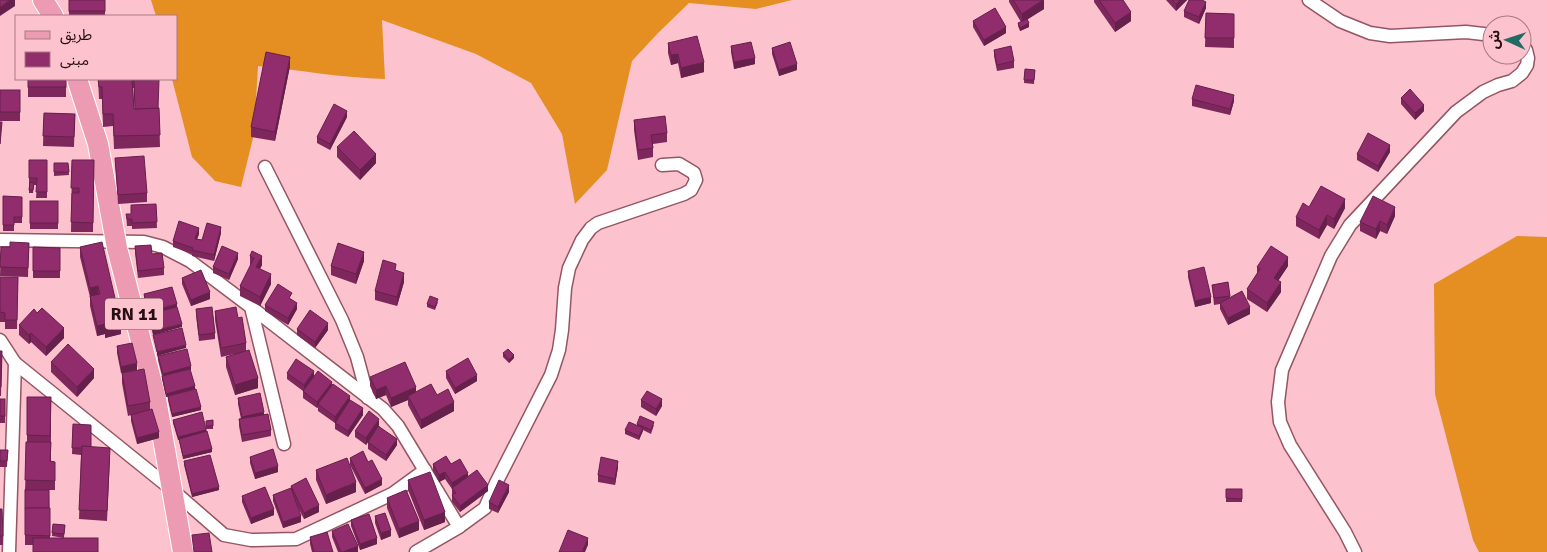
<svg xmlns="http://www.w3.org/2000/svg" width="1547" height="552" viewBox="0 0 1547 552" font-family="Signika,'Noto Sans Arabic',sans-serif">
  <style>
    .forest { fill: #e58f23 }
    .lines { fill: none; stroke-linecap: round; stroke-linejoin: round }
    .street-casing { stroke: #945564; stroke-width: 15 }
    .primary-casing { stroke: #fff; stroke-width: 22 }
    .street { stroke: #fff; stroke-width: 12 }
    .primary { stroke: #ec9bb2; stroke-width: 20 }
    .wall { fill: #7d275d; fill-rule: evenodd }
    .shaded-wall { fill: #66204c }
    .building { fill: #912d6c; stroke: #66204c }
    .labels { text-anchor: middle; stroke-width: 5; stroke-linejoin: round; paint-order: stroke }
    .shield { fill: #fcc2cd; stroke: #67444c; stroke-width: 1 }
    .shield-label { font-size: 18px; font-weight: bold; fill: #270e14 }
  </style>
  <rect width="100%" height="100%" fill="#fcc2cd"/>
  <g class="forest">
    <path d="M151,0H792L756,9L689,3L658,33L632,61L607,170L575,204L562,134L531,83L476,54L382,20L385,79C342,78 300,70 258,66L254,134L241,187L215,181L192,157L172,79H176V16H156Z"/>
    <path d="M1517,236L1547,237V552H1479L1473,540L1435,394L1434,284Z"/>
  </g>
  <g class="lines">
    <defs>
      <g id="street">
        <path d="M1309,0L1340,21L1370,33L1390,36L1466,32L1492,35"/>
        <path d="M265,167L342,320L357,357L368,398"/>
        <path d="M0,240L144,242L163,247L190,261L251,307L383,409L398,426L459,527L416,552"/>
        <path d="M251,307L284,444"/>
        <path d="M0,340L15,363L170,488L224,535L251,540L296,539L392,494L425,470"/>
        <path d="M459,527L485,508L496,483L551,375L559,350L562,330L565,288L569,268L582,240L591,228L598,223L684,194L691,190L696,180L694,173L679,164L662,165"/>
        <path d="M9,552L15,363"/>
        <path d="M1355,552L1345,532L1290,445L1280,422L1278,402L1282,370L1331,256L1350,225L1456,112L1483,92L1498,85L1512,81L1522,73L1527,65L1528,58L1526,50L1522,44"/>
      </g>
      <g id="primary">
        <path d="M43,0L53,16"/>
        <path d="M77,79L98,144L117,248L156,399L183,552"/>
      </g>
    </defs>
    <use href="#street" class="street-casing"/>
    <use href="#primary" class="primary-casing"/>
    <use href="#street" class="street"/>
    <use href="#primary" class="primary"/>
  </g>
  <g class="wall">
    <rect x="69" y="0" width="36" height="16"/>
    <path d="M1009,0H1044V9L1027,19L1029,27L1020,31L1018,26V23L1021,22L1009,2Z"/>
    <path d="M1094,0H1123L1131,21L1115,32L1094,2Z"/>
    <path d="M1166,0H1187L1176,11Z"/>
    <path d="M1206,8L1199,24L1184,17V11Z"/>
    <path d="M1206,13L1234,14V48L1205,47Z"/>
    <path d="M973,21L1006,33L984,46L973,27Z"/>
    <path d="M668,43L704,72L681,78L678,63L671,65L668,53Z"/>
    <path d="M731,46L755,64L734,69L731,52Z"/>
    <path d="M772,48L797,70L779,76L772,54Z"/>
    <path d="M994,50L1014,61V68L997,71L994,56Z"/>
    <path d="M290,66L275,141L251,137V127Z"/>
    <path d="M1025,69L1035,70L1034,84L1024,83Z"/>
    <rect x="28" y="79" width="38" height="18"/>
    <path d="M98,79H138V80L159,108L160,147L114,149L113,126L103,127L102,99H99ZM133,88H134L135,109H134Z"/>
    <rect x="0" y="90" width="20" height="31"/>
    <path d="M1401,98L1424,111L1415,120L1401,104Z"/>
    <path d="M1192,99L1234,101L1230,115L1192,106Z"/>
    <path d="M44,113L75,114L74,147L43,146Z"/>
    <path d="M347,117L330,150L317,143V137Z"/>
    <path d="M634,120L667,133V142L653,144V157L638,160L634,130Z"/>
    <path d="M337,147L376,163L360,180L337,157Z"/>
    <path d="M1390,152L1378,172L1357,160V154Z"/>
    <path d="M115,158L147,193V202L118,204Z"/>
    <path d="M29,160H47V198H36L37,185H34L33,193H29Z"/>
    <path d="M72,160H94L93,232H71Z"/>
    <path d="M54,163H68L69,175L54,176Z"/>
    <path d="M3,196L22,197V223H14V231H3Z"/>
    <rect x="30" y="201" width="28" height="28"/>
    <path d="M156,204L157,228L132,229V226H127L126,214H131Z"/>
    <path d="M1309,207L1345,208L1334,229L1327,225L1319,239L1296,226V217Z"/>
    <path d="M1395,216L1387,234L1380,231L1376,239L1360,231V222Z"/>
    <path d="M221,233L214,261L192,256V254L173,247V241L199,234L197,239L202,240Z"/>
    <path d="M29,243L28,277L0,276L1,247H10Z"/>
    <path d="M135,246L152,254L164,268V275L138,278L135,253Z"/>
    <path d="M33,247L60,248V278H33Z"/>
    <path d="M80,247L121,334L105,338V334L97,336L90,306V297L80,257Z"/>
    <path d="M252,251L262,265L260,269L271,284L260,306L240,296V286L251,266L250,265V256Z"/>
    <path d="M238,259L229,280L213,273V267Z"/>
    <path d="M364,261L356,284L331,275V266Z"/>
    <path d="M1288,266L1278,281L1281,292L1267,312L1247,299V289L1257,274V267Z"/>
    <path d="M396,270L404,282L397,306L375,300V291Z"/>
    <path d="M1188,271L1211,303L1195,307L1188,277Z"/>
    <path d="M0,277H18L17,329H5V322H0Z"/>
    <path d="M182,278L210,299L191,306L182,284Z"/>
    <path d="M1228,282L1230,298L1250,314L1228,325L1220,309V304L1214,305L1212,285Z"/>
    <path d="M172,287L153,335L144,298V294Z"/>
    <path d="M292,300L297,309L288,325L265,311V305Z"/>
    <path d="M438,302L435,310L427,307V304Z"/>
    <path d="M196,309L215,333V339L199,341L196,315Z"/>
    <path d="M215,311L238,318L246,343V351L258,388L235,395L226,367V357L235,354L221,357L215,320Z"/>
    <path d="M19,325L64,338L46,356L31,342L29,344L19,335Z"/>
    <path d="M297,329L328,330L315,348L297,335Z"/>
    <path d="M117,346L137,370L121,373L117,353Z"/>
    <path d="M0,351H2L1,396H0Z"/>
    <path d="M503,353L514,358L509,363L503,357Z"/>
    <path d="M158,356L191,369L190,370L195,389L166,397L162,379V376L158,360Z"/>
    <path d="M51,362L94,378L77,397L51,372Z"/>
    <path d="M446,371L477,381L455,394L446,378Z"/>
    <path d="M122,373L150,402V410L159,438L137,444L131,421V415L128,416L122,383Z"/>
    <path d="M287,373L314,377L332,385L350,400L363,415L348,437L335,429V423L318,411V407L317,408L303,398V391L287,379Z"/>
    <path d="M370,377L416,392L437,395L454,411L421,429L408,405V400L391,407L386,395L376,399L370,386Z"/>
    <path d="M168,396L201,410L172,417L168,400Z"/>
    <path d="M27,397H51V461L55,462V490H49L50,538L33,545H25V490L27,442Z"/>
    <path d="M238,398L264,414L271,430V436L242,442L239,426V419H241L238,404Z"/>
    <rect x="0" y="399" width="5" height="24"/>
    <path d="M641,400L662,406L656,416L641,407Z"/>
    <path d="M173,420L206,429V421L213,420V429H206L212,452L183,459L179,440H178L173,423Z"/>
    <path d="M73,424L91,447L110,457L107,521L79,519L81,455L72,454Z"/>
    <path d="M637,424L654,425L651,434L643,430L639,440L625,434V430L637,425Z"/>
    <path d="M379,425V426L397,445L386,461L368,449V442L366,445L355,437V431Z"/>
    <path d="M0,450H8L7,467H0Z"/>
    <path d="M250,457L278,472L255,479L250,463Z"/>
    <path d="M350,458L368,462L382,485L365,494L350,465Z"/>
    <path d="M184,461L219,490L192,497L184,465Z"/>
    <path d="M433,464H451L468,476L488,491L460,512L452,502V489L445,479L439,482L433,471Z"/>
    <path d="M618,467L615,485L598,482V475Z"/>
    <path d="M316,470L356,492L326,504L316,480Z"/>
    <path d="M408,480L445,522L424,530L408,490Z"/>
    <path d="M291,486L319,512L304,519L296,504L301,522L283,528L273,501V495L291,489Z"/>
    <rect x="1226" y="489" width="16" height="13"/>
    <path d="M509,492L498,513L489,509V502Z"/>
    <path d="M242,496L274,515L251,524L242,502Z"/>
    <path d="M387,498L419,530L399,538L387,508Z"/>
    <path d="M0,509H2L3,545H0Z"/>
    <path d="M375,516L391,536L381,540L375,523Z"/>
    <path d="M351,520L377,544L360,550L351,526Z"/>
    <path d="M53,524L65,525L64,538L52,536Z"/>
    <path d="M332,531L358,552H338L332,537Z"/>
    <path d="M310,537L333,552H312L310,544Z"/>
  </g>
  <g class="shaded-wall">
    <path d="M10,0H15V6L0,16V7Z"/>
    <path d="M1044,0V9L1022,23V14Z"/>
    <path d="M1180,0H1187L1176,11V4Z"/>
    <path d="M1206,2V8L1199,24V17Z"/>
    <path d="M1131,12V21L1115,32V23Z"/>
    <path d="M1029,23V27L1020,31V28Z"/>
    <path d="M1006,27V33L984,46V40Z"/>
    <path d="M678,54V63L671,65V55Z"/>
    <path d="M290,57V66L275,141V132Z"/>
    <path d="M755,58V64L734,69V62Z"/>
    <path d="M704,62V72L681,78V68Z"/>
    <path d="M797,64V70L779,76V70Z"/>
    <path d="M1234,95V101L1230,115V109Z"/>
    <path d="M1424,105V111L1415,120V113Z"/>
    <path d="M347,111V117L330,150V144Z"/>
    <path d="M1390,145V152L1378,172V166Z"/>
    <path d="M376,154V163L360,180V170Z"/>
    <path d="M1345,199V208L1334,229V219Z"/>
    <path d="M1395,207V216L1387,234V225Z"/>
    <path d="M1327,215V225L1319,239V230Z"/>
    <path d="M1380,221V231L1376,239V229Z"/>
    <path d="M221,227V233L214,261V255Z"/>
    <path d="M199,228V234L195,245V239Z"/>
    <path d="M364,252V261L356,284V274Z"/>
    <path d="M238,253V259L229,280V274Z"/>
    <path d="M262,256V265L256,276V267Z"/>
    <path d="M1288,257V266L1274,287V278Z"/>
    <path d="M404,273V282L397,306V297Z"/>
    <path d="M271,274V284L260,306V297Z"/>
    <path d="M1281,282V292L1267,312V303Z"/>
    <path d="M98,286V295L90,297V288Z"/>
    <path d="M210,292V299L191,306V300Z"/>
    <path d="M1211,297V303L1195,307V301Z"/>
    <path d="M297,303V309L288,325V318Z"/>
    <path d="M177,304V308L148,315V312Z"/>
    <path d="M1250,307V314L1228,325V318Z"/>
    <path d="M328,323V330L315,348V342Z"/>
    <path d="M105,324V334L97,336V326Z"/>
    <path d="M121,324V334L105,338V328Z"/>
    <path d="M182,324V327L153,335V331Z"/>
    <path d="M64,328V338L46,356V347Z"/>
    <path d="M31,333V342L29,344V335Z"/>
    <path d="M186,345V348L157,356V352Z"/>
    <path d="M514,355V358L509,363V360Z"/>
    <path d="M137,363V370L121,373V367Z"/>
    <path d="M191,366V369L163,377V374Z"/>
    <path d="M94,369V378L77,397V387Z"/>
    <path d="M314,371V377L304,391V385Z"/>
    <path d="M477,375V381L455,394V388Z"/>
    <path d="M258,378V388L235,395V385Z"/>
    <path d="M332,382V388L318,404V407L317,408V402Z"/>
    <path d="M195,386V389L166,397V394Z"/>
    <path d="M386,386V395L376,399V390Z"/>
    <path d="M416,387V397L408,396V400L391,407V398Z"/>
    <path d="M350,396V403L335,423V417Z"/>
    <path d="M662,399V406L656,416V409Z"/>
    <path d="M454,402V411L421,429V420Z"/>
    <path d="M201,407V410L172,417V414Z"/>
    <path d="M363,408V415L348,437V431Z"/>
    <path d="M264,412V418L242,423V417Z"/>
    <path d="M379,419V425L366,445V438Z"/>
    <path d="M643,428V431L639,440V436Z"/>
    <path d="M206,430V433L178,440V437Z"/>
    <path d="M159,432V438L137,444V438Z"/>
    <path d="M397,439V445L386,461V455Z"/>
    <path d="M212,449V452L183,459V456Z"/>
    <path d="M618,461V467L615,485V479Z"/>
    <path d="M278,466V472L255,479V473Z"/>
    <path d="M445,472V479L439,482V475Z"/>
    <path d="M468,473V479L452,488V489V483Z"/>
    <path d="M382,479V485L365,494V488Z"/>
    <path d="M356,482V492L326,504V495Z"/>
    <path d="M488,485V491L460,512V506Z"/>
    <path d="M509,485V492L498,513V507Z"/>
    <path d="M219,487V490L192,497V494Z"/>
    <path d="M319,505V512L304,519V513Z"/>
    <path d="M274,509V515L251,524V518Z"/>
    <path d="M445,512V522L424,530V520Z"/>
    <path d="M301,516V522L283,528V522Z"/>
    <path d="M419,521V530L399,538V529Z"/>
    <path d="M391,530V536L381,540V533Z"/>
    <path d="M377,538V544L360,550V544Z"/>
    <path d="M588,538V545L585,552H582Z"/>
    <path d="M358,546V552H343Z"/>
  </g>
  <g class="building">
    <path d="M0,0H10L0,7Z"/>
    <rect x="69" y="0" width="36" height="11"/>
    <path d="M1013,0H1043L1022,14Z"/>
    <path d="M1099,0H1123L1131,12L1115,23Z"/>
    <path d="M1172,0H1180L1176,4Z"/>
    <path d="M1189,0H1202L1206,2L1199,17L1184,11Z"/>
    <path d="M995,8L1006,27L984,40L973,21Z"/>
    <path d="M1206,13L1234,14V38H1205Z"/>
    <path d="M1027,19L1029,23L1020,28L1018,23Z"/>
    <path d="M697,36L704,62L681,68L678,54L671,55L668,43Z"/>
    <path d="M751,42L755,58L734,62L731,46Z"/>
    <path d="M790,42L797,64L779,70L772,48Z"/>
    <path d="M1011,46L1014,61L997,65L994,50Z"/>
    <path d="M266,52L290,57L275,132L251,127Z"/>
    <path d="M1025,69L1035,70L1034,80H1024Z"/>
    <rect x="28" y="79" width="38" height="8"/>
    <path d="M98,79H132L134,109L159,108L160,135L114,136L113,114H103L102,87H99Z"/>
    <path d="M134,80H159L158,108L135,109Z"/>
    <path d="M1196,85L1234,95L1230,109L1192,99Z"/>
    <path d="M1410,89L1424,105L1415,113L1401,98Z"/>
    <rect x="0" y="90" width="20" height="22"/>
    <path d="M334,104L347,111L330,144L317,137Z"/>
    <path d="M44,113L75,114L74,137L43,136Z"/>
    <path d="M665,116L667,133L651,135L653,148L638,150L634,120Z"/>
    <path d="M0,122H2L0,144Z"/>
    <path d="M354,131L376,154L360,170L337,147Z"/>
    <path d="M1368,133L1390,145L1378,166L1357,154Z"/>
    <path d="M144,156L147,193L118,195L115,158Z"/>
    <path d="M29,160H47V192H36L37,178H29Z"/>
    <path d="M72,160H94L93,223L71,222L72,193H79V188H71Z"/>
    <path d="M54,163H68L69,172H54Z"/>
    <path d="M30,182L34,183L33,190H29Z"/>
    <path d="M1321,186L1345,199L1334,219L1327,215L1319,230L1296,217L1303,203L1309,207Z"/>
    <path d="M3,196L22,197V217H14V225H3Z"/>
    <path d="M1373,196L1395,207L1387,225L1380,221L1376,229L1360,222Z"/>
    <rect x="30" y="201" width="28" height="22"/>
    <path d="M156,204L157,222L132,223V219H127L126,214H131V205Z"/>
    <path d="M179,221L199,228L195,239L202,240L207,223L221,227L214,255L192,250L193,248L173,241Z"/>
    <path d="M10,242L29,243L28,268L0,267L1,247H10Z"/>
    <path d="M102,242L121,324L105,328V324L97,326L90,296L100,294L98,286L90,288L80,247Z"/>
    <path d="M338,243L364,252L356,274L331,266Z"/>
    <path d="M151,245L152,254L162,253L164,268L138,271L135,246Z"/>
    <path d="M222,246L238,253L229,274L213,267Z"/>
    <path d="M1271,246L1288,257L1274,278L1281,282L1267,303L1247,289L1260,269L1257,267Z"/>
    <path d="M33,247L60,248V271H33Z"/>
    <path d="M252,251L262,256L256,267L271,274L260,297L240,286L254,258L250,256Z"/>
    <path d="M383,260L396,264L395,270L404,273L397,297L375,291Z"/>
    <path d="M1204,267L1211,297L1195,301L1188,271Z"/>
    <path d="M201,270L210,292L191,300L182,278Z"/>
    <path d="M0,277H18L17,320H5V313L0,312Z"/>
    <path d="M1228,282L1230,296L1214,298L1212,285Z"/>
    <path d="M278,284L292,293L289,298L297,303L288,318L265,305Z"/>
    <path d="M172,287L177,304L148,312L144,294Z"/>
    <path d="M1242,291L1250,307L1228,318L1220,303Z"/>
    <path d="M430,296L438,299L435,307L427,304Z"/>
    <path d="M177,307L182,324L153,331L148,314Z"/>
    <path d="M212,307L215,333L199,335L196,309Z"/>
    <path d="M236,307L238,318L242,317L246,343L221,348L215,311Z"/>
    <path d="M42,308L64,328L46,347L31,333L29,335L19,325L34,309L37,313Z"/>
    <path d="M310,310L328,323L315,342L297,329Z"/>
    <path d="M182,328L186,345L157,352L153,335Z"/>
    <path d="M132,343L137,363L121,367L117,346Z"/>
    <path d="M68,344L94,369L77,387L51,362Z"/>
    <path d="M187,349L191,366L163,374L158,356Z"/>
    <path d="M508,349L514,355L509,360L503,353Z"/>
    <path d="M249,350L258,378L235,385L226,357Z"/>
    <path d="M0,351H2L1,387H0Z"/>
    <path d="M468,358L477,375L455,388L446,371Z"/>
    <path d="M296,359L314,371L304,385L287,373Z"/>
    <path d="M405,362L416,387L391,398L386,386L376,390L370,377Z"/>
    <path d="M144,369L150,402L128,406L122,373Z"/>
    <path d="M190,369L195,386L166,394L162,376Z"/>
    <path d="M318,371L332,382L317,402L303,391Z"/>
    <path d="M333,384L350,396L335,417L318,404Z"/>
    <path d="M431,384L437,395L448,389L454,402L421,420L408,396Z"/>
    <path d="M196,389L201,407L172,414L168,396Z"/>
    <path d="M647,391L662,399L656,409L641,400Z"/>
    <path d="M260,393L264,412L242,417L238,398Z"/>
    <path d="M27,397H51L50,436L27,435Z"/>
    <rect x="0" y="399" width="5" height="17"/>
    <path d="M350,400L363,408L348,431L335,423Z"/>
    <path d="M152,409L159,432L137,438L131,415Z"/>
    <path d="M369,411L379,419L366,438L355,431Z"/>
    <path d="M202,412L206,430L178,437L173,420Z"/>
    <path d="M268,414L271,430L242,435L239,419Z"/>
    <path d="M640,416L654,422L651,430L637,424Z"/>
    <path d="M213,420V426H206V421Z"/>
    <path d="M629,422L643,428L639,436L625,430Z"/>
    <path d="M73,424L91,425V447L82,446V448H72Z"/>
    <path d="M378,426L397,439L386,455L368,442Z"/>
    <path d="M207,431L212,449L183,456L179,439Z"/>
    <path d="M26,442H51L50,461L55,462V481L25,480Z"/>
    <path d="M82,446L110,448L107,511L79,510Z"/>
    <path d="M273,449L278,466L255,473L250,457Z"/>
    <path d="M0,450H8L7,461H0Z"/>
    <path d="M363,451L368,462L372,460L382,479L365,488L350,458Z"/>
    <path d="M210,455L219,487L192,494L184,461Z"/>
    <path d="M446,456L451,464L460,459L468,473L452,483L445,472L439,475L433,464Z"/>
    <path d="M601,457L618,461L615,479L598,475Z"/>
    <path d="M347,458L356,482L326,495L316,470Z"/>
    <path d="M477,470L488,485L460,506L452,495L456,493L452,488Z"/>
    <path d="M430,472L445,512L424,520L408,480Z"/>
    <path d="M306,478L319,505L304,513L291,486Z"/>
    <path d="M499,480L509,485L498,507L489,502Z"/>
    <path d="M265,487L274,509L251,518L242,496Z"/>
    <path d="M291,488L301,516L283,522L273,495Z"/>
    <path d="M1226,489H1242V499L1226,498Z"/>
    <rect x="25" y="490" width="24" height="18"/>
    <path d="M406,490L419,521L399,529L387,498Z"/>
    <path d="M25,508H50V536L25,535Z"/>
    <path d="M0,509H2L3,536H0Z"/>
    <path d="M385,513L391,530L381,533L375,516Z"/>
    <path d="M369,514L377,538L360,544L351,520Z"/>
    <path d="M53,524L65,525L64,534L52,533Z"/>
    <path d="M348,524L358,546L343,552H341L332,531Z"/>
    <path d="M568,530L588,538L582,552H559Z"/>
    <path d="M327,532L333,552H314L310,537Z"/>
    <path d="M209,533L212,552H194L192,535Z"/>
    <rect x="33" y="538" width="65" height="14"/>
  </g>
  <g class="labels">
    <rect class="shield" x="105" y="298.5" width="58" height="31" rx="4"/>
    <g class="shield-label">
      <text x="134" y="320">RN 11</text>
    </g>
  </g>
  <rect x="15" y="15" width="162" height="65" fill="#fcc2cd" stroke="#a77a83"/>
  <rect x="25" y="31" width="25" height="8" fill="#ec9bb2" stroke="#a77a83"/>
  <text x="60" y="40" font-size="15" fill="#270e14">طريق</text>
  <rect x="25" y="52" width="25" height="15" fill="#912d6c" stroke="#a77a83"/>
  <text x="60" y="65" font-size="15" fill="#270e14">مبنى</text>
  <g transform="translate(1507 40) rotate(273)"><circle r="24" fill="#fcc2cd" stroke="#a77a83"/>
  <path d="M0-4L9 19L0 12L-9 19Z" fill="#216b63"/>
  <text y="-8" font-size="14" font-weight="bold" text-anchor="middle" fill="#270e14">ش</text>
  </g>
</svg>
